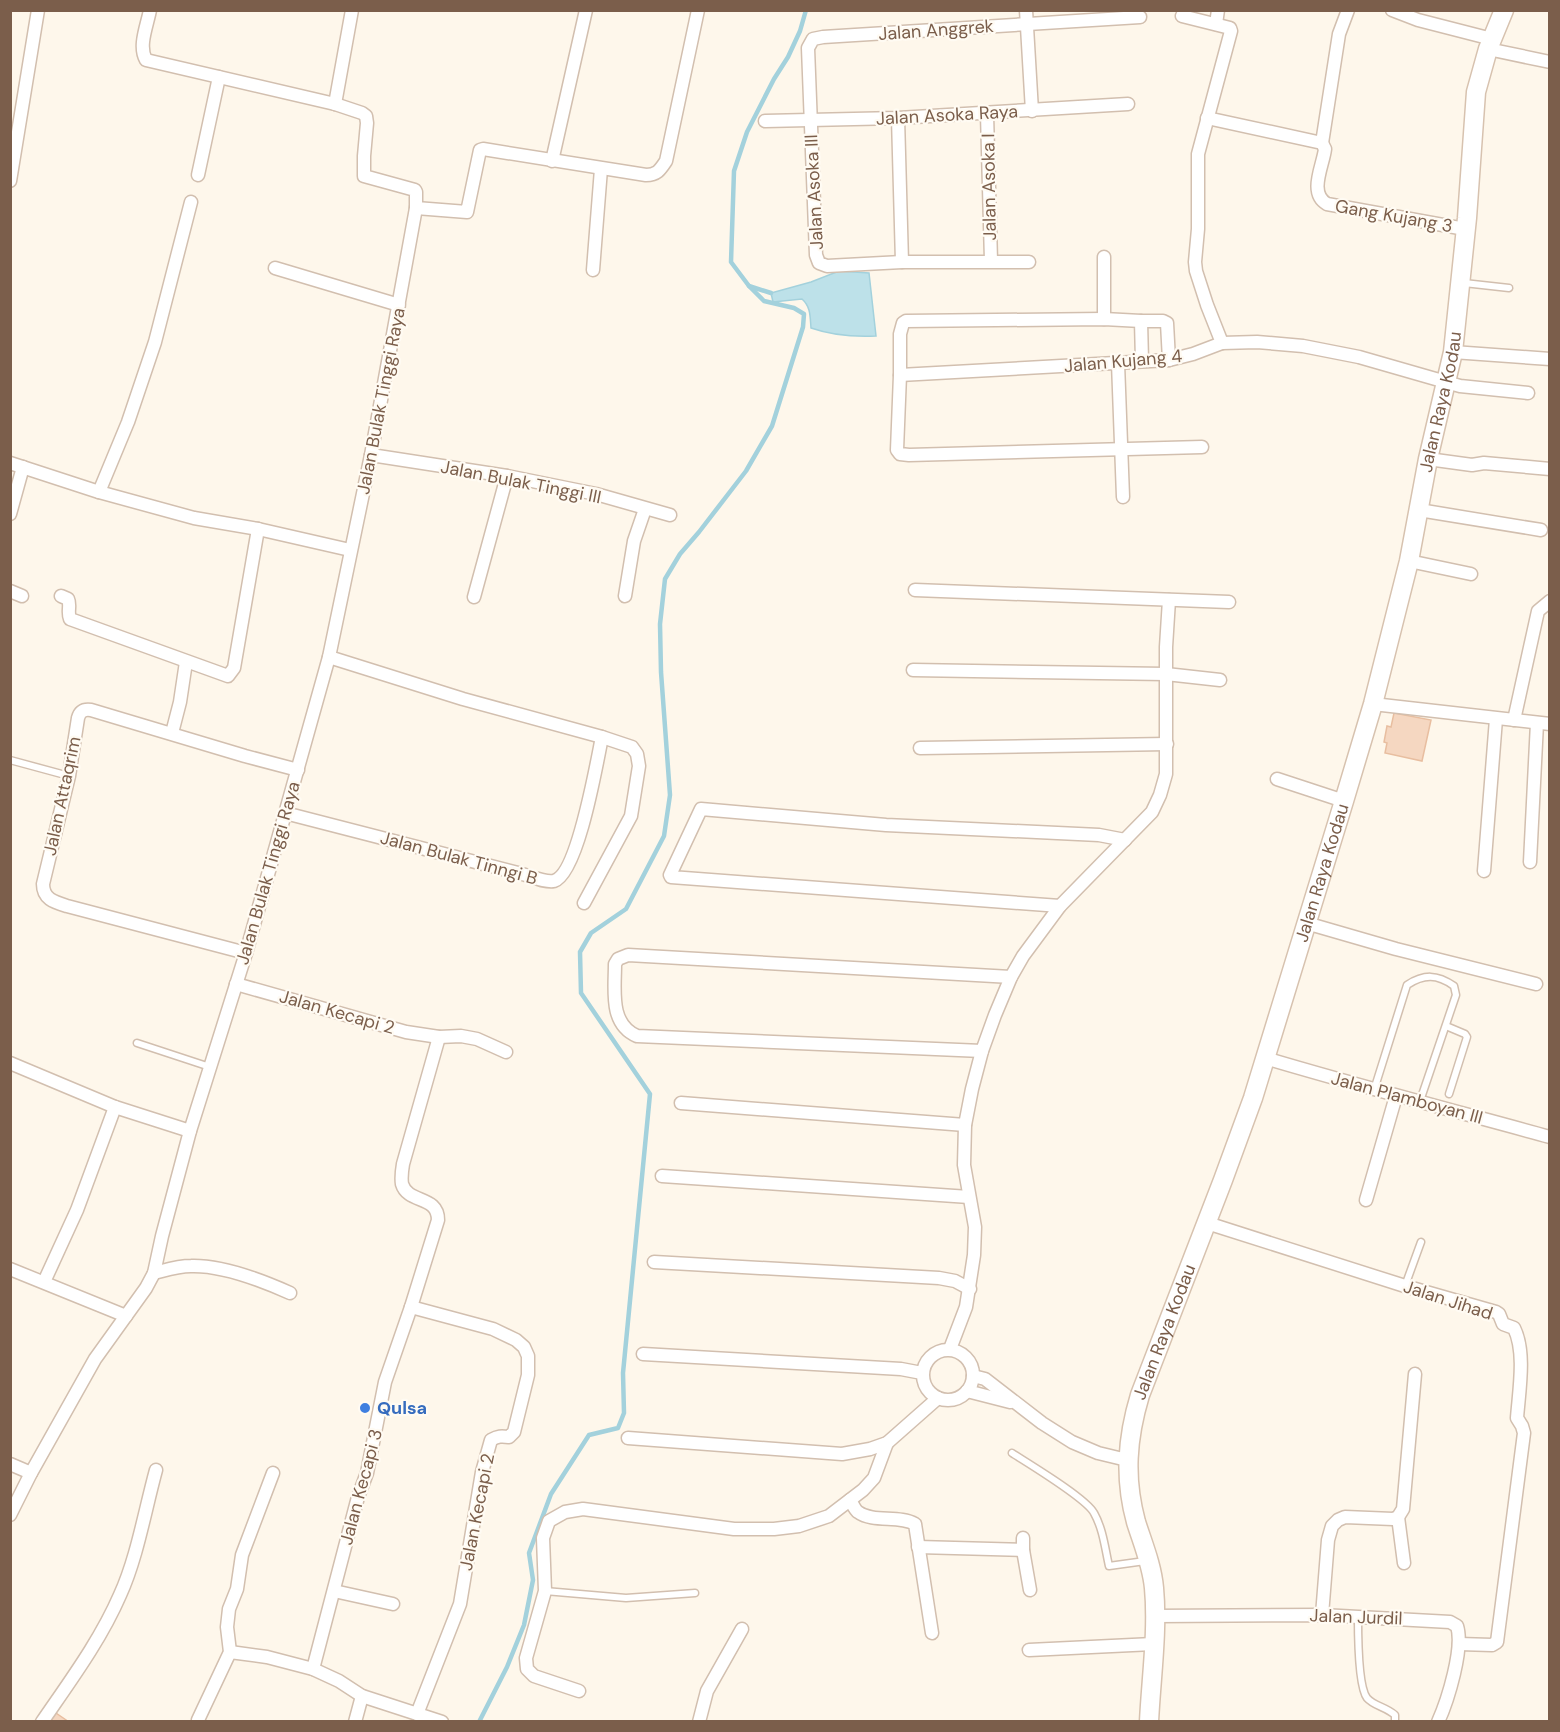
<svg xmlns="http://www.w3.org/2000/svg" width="1560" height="1732" viewBox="0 0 1560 1732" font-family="'DM Sans',sans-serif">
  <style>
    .water { fill: #bde1e9; stroke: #a3d1dc; stroke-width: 1.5 }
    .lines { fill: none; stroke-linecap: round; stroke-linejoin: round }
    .stream { stroke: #a3d1dc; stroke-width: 4.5 }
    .building { fill: #f5d7c1; stroke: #e8bea0; stroke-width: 1.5 }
    .lane-casing { stroke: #d2bfaf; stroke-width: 9 }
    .street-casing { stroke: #d2bfaf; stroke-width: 15 }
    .secondary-casing { stroke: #d7c2af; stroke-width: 21 }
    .lane { stroke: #fff; stroke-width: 6 }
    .street { stroke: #fff; stroke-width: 12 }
    .secondary { stroke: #fff; stroke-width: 18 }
    .shop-dot { fill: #3f7fe0; stroke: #fffbf3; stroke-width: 2 }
    .labels { text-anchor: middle; stroke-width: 4.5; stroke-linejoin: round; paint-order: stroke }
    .street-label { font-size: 18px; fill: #7b5e4b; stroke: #fffbf3 }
    .shop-label { font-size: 18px; font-weight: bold; fill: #366cbe; stroke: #fffbf3; text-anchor: start }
  </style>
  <rect width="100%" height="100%" fill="#fef7eb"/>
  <path class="water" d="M839,271L869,273L876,336C855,337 831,335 811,328C810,317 811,307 802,299L773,302L771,293L811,282Z"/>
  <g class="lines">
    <g class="stream">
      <path d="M771,293L749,286L731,262L734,171L747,132L774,79L788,57L800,31L806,10"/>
      <path d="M479,1722L507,1667L524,1625L533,1580L529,1553L551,1494L589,1435L618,1428L624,1413L623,1373L650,1094L581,993L580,952L591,933L626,909L664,836L670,795L661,672L660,624L665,579L680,554L699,532L746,471L772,426L803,327L804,314L794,308L764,301L749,286"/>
    </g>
  </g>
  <g class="building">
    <path d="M1394,713L1431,720L1422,761L1385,753L1387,743L1384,742L1387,726L1391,727Z"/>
    <path d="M53,1711L69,1722H46Z"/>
  </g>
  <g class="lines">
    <defs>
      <g id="lane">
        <path d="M1464,283L1509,288"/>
        <path d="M10,760L69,776"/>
        <path d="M1446,1026L1465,1034L1467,1037L1449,1094"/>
        <path d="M137,1043L210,1067"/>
        <path d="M1374,1090L1407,985C1424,974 1437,974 1454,986L1456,995L1420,1101"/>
        <path d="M1405,1286L1421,1242"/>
        <path d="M1012,1453C1029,1464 1086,1498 1094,1513C1103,1529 1105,1548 1109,1566L1145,1561"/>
        <path d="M545,1591L626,1598L695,1593"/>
        <path d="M1358,1617C1358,1634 1358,1686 1367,1698C1374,1706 1386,1707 1395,1715V1722"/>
      </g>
      <g id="street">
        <path d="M1026,10L1032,111"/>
        <path d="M1392,10L1418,20L1492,39"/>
        <path d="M1182,16L1230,28L1231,31L1198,154V229L1195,262L1196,271L1207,305L1222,343"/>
        <path d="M1216,24L1218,10"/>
        <path d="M1488,49L1550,62"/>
        <path d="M335,104L352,10"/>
        <path d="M987,114L991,261"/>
        <path d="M898,118L902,262"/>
        <path d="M1207,118L1322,143L1325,149C1323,166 1308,193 1327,204L1465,229"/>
        <path d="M765,121L898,118L1128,104"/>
        <path d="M1322,143L1339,34L1348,10"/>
        <path d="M552,161L586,10"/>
        <path d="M198,175L219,77"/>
        <path d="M10,181L38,10"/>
        <path d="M416,208L467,212L480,150L483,149L646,175C657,175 660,170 666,161L698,10"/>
        <path d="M1104,257V319"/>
        <path d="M1029,262H902L827,266L819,263L816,255L808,48L813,39L823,37L1140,17"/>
        <path d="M275,268L399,305"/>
        <path d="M593,270L601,169"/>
        <path d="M1141,321H1163L1167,323L1169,360"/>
        <path d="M1453,352L1550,359"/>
        <path d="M1142,361L1141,321L1104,319L906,321L903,323L900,334V375L897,450L900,454L909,455L1202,447"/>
        <path d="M1118,363L1123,497"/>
        <path d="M900,375L1169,360L1193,354L1222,343L1257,342L1303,346L1359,357L1460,386L1528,393"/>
        <path d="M371,455L507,476L596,494L670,515"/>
        <path d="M1428,459L1472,465L1484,463L1550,469"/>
        <path d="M10,463L99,492L194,518L258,529L350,550"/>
        <path d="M99,492L128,422L155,342L191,202"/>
        <path d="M1419,510L1541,530"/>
        <path d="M10,514L23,467"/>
        <path d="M1409,561L1471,574"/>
        <path d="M915,590L1229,602"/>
        <path d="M10,591L22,596"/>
        <path d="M61,596L68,599C71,605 67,612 70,619L228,676L234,668L258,529"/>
        <path d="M625,596L634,541L645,509"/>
        <path d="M474,597L507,476"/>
        <path d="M329,657L463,699L602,737L632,747L637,754L639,766L631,816L584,903"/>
        <path d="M913,670L1166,674L1220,680"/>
        <path d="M1373,704L1550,724"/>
        <path d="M1514,720L1538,611L1550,601"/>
        <path d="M172,733L180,702L186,662"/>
        <path d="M920,748L1167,744"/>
        <path d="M1277,779L1344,801"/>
        <path d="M285,813L522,874C531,876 545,883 554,881C578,874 597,761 602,737"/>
        <path d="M1530,862L1537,723"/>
        <path d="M1484,871L1496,719"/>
        <path d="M1060,906L671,877L670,875L701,809L886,825L1099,835L1125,840"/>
        <path d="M1306,923L1396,949L1536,984"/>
        <path d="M246,953L67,906C54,902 43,899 43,884L69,776L78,718C80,711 84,709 91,710L245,756L298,770"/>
        <path d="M236,984L406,1032L439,1037L461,1036L477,1039L506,1052"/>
        <path d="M982,1051L637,1036C609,1024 615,990 615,964L618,959L628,955L1011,977"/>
        <path d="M1265,1058C1359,1086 1455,1111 1550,1137"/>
        <path d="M10,1063L115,1107L190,1131"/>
        <path d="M681,1103L965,1125"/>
        <path d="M662,1176L969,1197"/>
        <path d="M1366,1200L1396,1096"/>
        <path d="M1207,1223L1405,1286L1496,1312L1499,1314L1503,1324L1514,1328C1526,1352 1519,1391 1517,1418L1522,1426L1524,1433L1497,1642L1492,1645L1459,1644"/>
        <path d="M654,1262L939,1278L955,1281L970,1289"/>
        <path d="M10,1269L126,1316"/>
        <path d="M154,1273C166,1270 178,1266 191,1266C222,1265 261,1280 290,1293"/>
        <path d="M44,1282L77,1210L115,1107"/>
        <path d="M411,1307L493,1329L516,1340L524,1347L528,1356V1375L514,1432L509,1437C501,1436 498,1436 491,1440L482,1472L460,1604L417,1714"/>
        <path d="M950,1349L966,1307L974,1255L975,1227L964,1165L965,1125L972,1089L982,1051L995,1015L1011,977L1023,956L1060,906L1152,812L1160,795L1166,774V647L1169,600"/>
        <circle cx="948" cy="1375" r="25"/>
        <path d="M643,1354L901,1369L922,1373"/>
        <path d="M973,1376L985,1379L1042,1423L1072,1442L1098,1453L1127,1460"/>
        <path d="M967,1391L1010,1402"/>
        <path d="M628,1438L842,1454L870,1449L887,1443L938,1398"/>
        <path d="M10,1464L31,1473"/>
        <path d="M850,1500C852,1503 855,1510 858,1512C873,1523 899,1515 915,1524L932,1633"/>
        <path d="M10,1515L31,1473L95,1359L146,1288L154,1273L162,1236L190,1131L246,953L329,657L371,455L416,208V192L415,190L364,176V156L367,123L366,116L362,113L335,104L146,60C138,46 147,26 150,10"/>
        <path d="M1398,1517L1404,1563"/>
        <path d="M1023,1538V1550L1030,1590"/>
        <path d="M918,1547L1023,1550"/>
        <path d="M334,1591L393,1604"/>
        <path d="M1322,1615L1328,1540L1332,1526L1338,1520L1345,1517L1393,1519L1398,1517L1403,1509L1415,1374"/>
        <path d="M1155,1616L1322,1615L1450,1622L1457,1626C1464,1648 1448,1700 1438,1722"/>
        <path d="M1029,1650L1153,1644"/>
        <path d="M230,1652L267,1657L313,1669L339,1681L362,1696L442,1722"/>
        <path d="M313,1669L358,1497L367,1473L385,1382L411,1307L438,1220C438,1195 408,1204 402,1184C401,1178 402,1170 403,1164L439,1037"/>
        <path d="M579,1691L534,1676L527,1669L526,1658L545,1591L543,1538L549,1521L565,1512L583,1509L734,1529H774L799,1526L829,1516L863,1490L874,1478L887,1443"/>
        <path d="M198,1720L230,1652L227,1627L229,1609L237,1589L242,1555L273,1473"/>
        <path d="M42,1722C70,1681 100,1641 120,1595C137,1558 145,1510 156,1470"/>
        <path d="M355,1722L362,1696"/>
        <path d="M699,1722L707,1691L742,1629"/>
      </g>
      <g id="secondary">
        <path id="s1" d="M1149,1722C1151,1679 1158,1631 1154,1588C1152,1565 1143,1544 1136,1522C1124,1478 1127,1438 1140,1395L1223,1180L1253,1098L1344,801L1373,704L1409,561L1428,459L1453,352L1467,218L1476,92L1488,49L1504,10"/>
      </g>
    </defs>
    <use href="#lane" class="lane-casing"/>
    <use href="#street" class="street-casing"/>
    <use href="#secondary" class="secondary-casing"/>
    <use href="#lane" class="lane"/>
    <use href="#street" class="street"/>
    <use href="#secondary" class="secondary"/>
  </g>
  <circle class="shop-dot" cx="365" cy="1408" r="6"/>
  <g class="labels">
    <g class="street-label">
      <text transform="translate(936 30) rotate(-4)" y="6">Jalan Anggrek</text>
      <text transform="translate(947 115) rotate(-3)" y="6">Jalan Asoka Raya</text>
      <text transform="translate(989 187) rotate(-91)" y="6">Jalan Asoka I</text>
      <text transform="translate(814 192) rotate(-93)" y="6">Jalan Asoka III</text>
      <text transform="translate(1394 216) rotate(10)" y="6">Gang Kujang 3</text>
      <text transform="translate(1123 361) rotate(-5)" y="6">Jalan Kujang 4</text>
      <text transform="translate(381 401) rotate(-79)" y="6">Jalan Bulak Tinggi Raya</text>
      <text dy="6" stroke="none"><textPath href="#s1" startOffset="1371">Jalan Raya Kodau</textPath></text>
      <text transform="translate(521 482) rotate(11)" y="6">Jalan Bulak Tinggi III</text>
      <text transform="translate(62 796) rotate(-78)" y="6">Jalan Attaqrim</text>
      <text transform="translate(459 858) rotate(15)" y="6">Jalan Bulak Tinngi B</text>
      <text transform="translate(268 873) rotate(-74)" y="6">Jalan Bulak Tinggi Raya</text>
      <text dy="6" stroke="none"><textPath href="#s1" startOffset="885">Jalan Raya Kodau</textPath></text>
      <text transform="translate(337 1012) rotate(16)" y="6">Jalan Kecapi 2</text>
      <text transform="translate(1407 1098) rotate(15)" y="6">Jalan Plamboyan III</text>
      <text transform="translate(1448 1300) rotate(18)" y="6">Jalan Jihad</text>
      <text dy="6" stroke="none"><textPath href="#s1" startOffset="399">Jalan Raya Kodau</textPath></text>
      <text transform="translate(361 1487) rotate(-75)" y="6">Jalan Kecapi 3</text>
      <text transform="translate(477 1512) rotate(-79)" y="6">Jalan Kecapi 2</text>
      <text transform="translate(1356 1617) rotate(2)" y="6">Jalan Jurdil</text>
    </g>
    <g class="shop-label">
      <text x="377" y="1414">Qulsa</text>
    </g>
  </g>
  <rect width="1560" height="1732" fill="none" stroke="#7b5e4b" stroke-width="24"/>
</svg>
